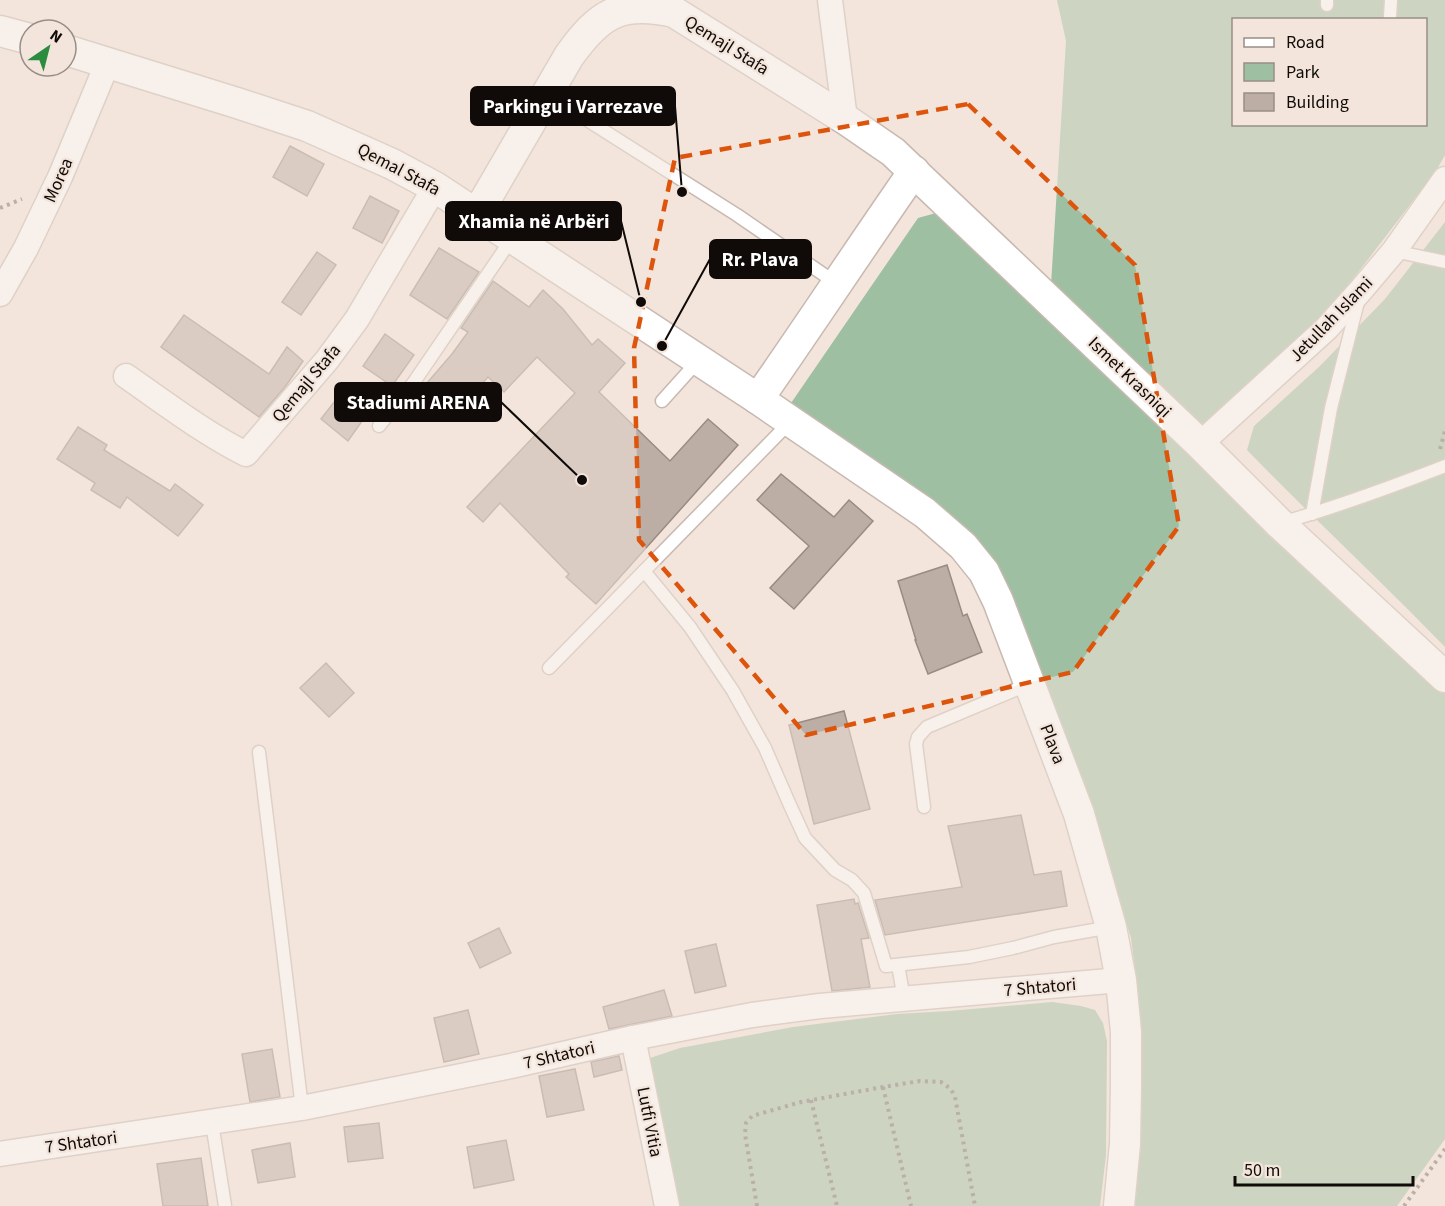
<svg xmlns="http://www.w3.org/2000/svg" width="1445" height="1206" viewBox="0 0 1445 1206" font-family="'Source Sans 3',sans-serif">
  <style>
    .green { fill: #9fbfa2; fill-rule: evenodd }
    .building { fill: #bcaea5; stroke: #998b82; stroke-width: 1.5 }
    .lines { fill: none; stroke-linecap: round; stroke-linejoin: round }
    .service-casing { stroke: #c7b9b0; stroke-width: 15 }
    .minor-casing { stroke: #c7b9b0; stroke-width: 27 }
    .tertiary-casing { stroke: #c7b9b0; stroke-width: 33 }
    .path { stroke: #786f69; stroke-width: 4; stroke-dasharray: 3 4.5; stroke-linecap: butt }
    .service { stroke: #fff; stroke-width: 12 }
    .minor { stroke: #fff; stroke-width: 24 }
    .tertiary { stroke: #fff; stroke-width: 30 }
    .marked { fill: none; stroke: #dd550c; stroke-width: 4.5; stroke-dasharray: 12 8; stroke-linejoin: round }
    .labels { text-anchor: middle; stroke-width: 4.5; stroke-linejoin: round; paint-order: stroke }
    .street-label { font-size: 18px; fill: #100b08; stroke: #f3e5db }
    .leader { fill: none; stroke: #100b08; stroke-width: 2 }
    .callout-dot { fill: #100b08; stroke: #f3e5db; stroke-width: 2 }
    .callout { fill: #100b08; stroke: #100b08; stroke-width: 2 }
    .callout-label { font-size: 20px; text-anchor: middle; font-weight: bold; fill: #fff }
  </style>
  <rect width="100%" height="100%" fill="#f3e5db"/>
  <g class="green">
    <path d="M1057,0H1445V155L1436,171L1326,314L1202,426L1051,285L1066,41ZM1234,20H1426V124H1234Z"/>
    <path d="M936,213L1445,687V1139L1397,1206H1135L1139,1165L1141,1044L1139,999L1131,938L1102,846L1068,741L1002,583L789,406L918,218Z"/>
    <path d="M1445,222V647C1380,580 1312,517 1247,450L1254,426L1320,366L1385,299Z"/>
    <path d="M1052,1002L1081,1006L1095,1010L1103,1023L1107,1041L1106,1155L1100,1206H675L650,1058L680,1048L793,1027L897,1014L949,1011Z"/>
  </g>
  <g class="building">
    <path d="M290,146L324,164L307,196L273,177Z"/>
    <path d="M370,196L399,211L382,243L353,228Z"/>
    <path d="M439,248L479,272L447,319L410,295Z"/>
    <path d="M317,252L336,265L301,315L282,302Z"/>
    <path d="M493,281L529,307L543,290L563,309L592,345L598,339L625,363L599,392L670,461L708,419L738,445L596,604L566,577L569,574L500,503L483,522L467,507L575,393L537,357L504,392L488,377L459,410L427,383L452,354L468,332L461,328Z"/>
    <path d="M184,315L269,374L287,347L303,361L285,387L259,417L161,347Z"/>
    <path d="M385,334L414,355L392,386L363,366Z"/>
    <path d="M342,392L367,414L348,441L321,419Z"/>
    <path d="M78,427L107,445L104,450L170,491L175,484L203,505L178,536L127,497L120,508L91,490L95,483L57,459Z"/>
    <path d="M781,474L834,517L849,500L873,521L794,609L770,588L809,546L757,500Z"/>
    <path d="M947,565L963,616L967,614L982,652L928,674L915,640H916L898,581Z"/>
    <path d="M326,663L354,693L329,717L300,688Z"/>
    <path d="M844,711L870,809L814,824L789,725Z"/>
    <path d="M1021,815L1034,875L1061,871L1067,906L885,935L875,900L962,887L948,826Z"/>
    <path d="M854,899L855,904L858,903L869,938L861,939L870,987L832,991L817,905Z"/>
    <path d="M499,928L511,953L480,968L468,943Z"/>
    <path d="M716,944L726,986L695,993L685,951Z"/>
    <path d="M664,990L672,1016L609,1029L603,1007Z"/>
    <path d="M468,1010L479,1054L444,1062L434,1018Z"/>
    <path d="M272,1049L280,1097L250,1102L242,1054Z"/>
    <path d="M619,1056L622,1070L594,1077L591,1062Z"/>
    <path d="M575,1069L584,1110L547,1117L539,1076Z"/>
    <path d="M379,1123L383,1158L348,1162L344,1127Z"/>
    <path d="M506,1140L514,1180L474,1188L467,1147Z"/>
    <path d="M290,1143L295,1177L258,1183L252,1150Z"/>
    <path d="M201,1158L208,1206H163L157,1164Z"/>
  </g>
  <g class="lines">
    <defs>
      <g id="service">
        <path d="M1327,0V5"/>
        <path d="M1390,17L1391,0"/>
        <path d="M546,94L737,215L836,283"/>
        <path d="M1394,251L1445,262"/>
        <path d="M662,401L698,361"/>
        <path d="M379,426L414,382L513,237"/>
        <path d="M1312,514L1331,408L1359,298"/>
        <path d="M1281,523C1336,507 1391,487 1445,466"/>
        <path d="M644,571L690,627L733,691L765,748L789,803L805,838L835,870L852,880L864,893L886,966L969,957L1013,948L1054,937L1111,927"/>
        <path d="M549,668L791,421"/>
        <path d="M259,752L302,1108"/>
        <path d="M924,807L916,744L918,737L927,727L1029,684"/>
        <path d="M898,965L904,999"/>
        <path d="M212,1123L225,1206"/>
      </g>
      <g id="minor">
        <path d="M830,0L845,119"/>
        <path d="M0,294L26,248L60,177L108,62"/>
        <path d="M126,376C165,403 204,433 246,454L327,360L357,319L435,187"/>
        <path d="M1200,444L1327,328L1361,290L1394,251L1445,179"/>
        <path d="M633,1038L667,1206"/>
        <path d="M0,1154L302,1108L511,1066L633,1038L752,1015L820,1006L1121,980"/>
      </g>
      <g id="tertiary">
        <path d="M0,31L30,39"/>
        <path d="M66,50L237,103L307,126L392,164L435,187L758,399L925,513L963,546L984,572L998,601L1079,814L1111,927L1121,980L1126,1032V1085L1125,1144L1119,1206"/>
        <path d="M477,214L569,56C599,14 620,0 674,12L845,119L893,152L1200,444L1279,523L1445,677"/>
        <path d="M758,399C811,323 861,247 914,171"/>
      </g>
    </defs>
    <use href="#service" class="service-casing"/>
    <use href="#minor" class="minor-casing"/>
    <use href="#tertiary" class="tertiary-casing"/>
    <g class="path">
      <path d="M0,208L22,199"/>
      <path d="M1440,449L1445,431"/>
      <path d="M883,1087L911,1206"/>
      <path d="M811,1100L837,1206"/>
      <path d="M757,1206L745,1134L746,1123L752,1116L801,1102L883,1087L920,1081L941,1082L951,1089L955,1097L975,1206"/>
      <path d="M1404,1206L1445,1149"/>
    </g>
    <use href="#service" class="service"/>
    <use href="#minor" class="minor"/>
    <use href="#tertiary" class="tertiary"/>
  </g>
  <path d="M0 0H1445V1206H0ZM968,104L1135,265L1179,526L1073,672L806,735L639,540L634,348L675,158Z" fill="#f3e5db" fill-opacity=".55" fill-rule="evenodd"/>
  <path class="marked" d="M968,104L1135,265L1179,526L1073,672L806,735L639,540L634,348L675,158Z"/>
  <g class="labels">
    <g class="street-label">
      <text transform="translate(727 45) rotate(32)" y="6">Qemajl Stafa</text>
      <text transform="translate(399 169) rotate(28)" y="6">Qemal Stafa</text>
      <text transform="translate(58 180) rotate(-66)" y="6">Morea</text>
      <text transform="translate(1331 319) rotate(-46)" y="6">Jetullah Islami</text>
      <text transform="translate(1130 377) rotate(44)" y="6">Ismet Krasniqi</text>
      <text transform="translate(306 383) rotate(-50)" y="6">Qemajl Stafa</text>
      <text transform="translate(1053 744) rotate(69)" y="6">Plava</text>
      <text transform="translate(1040 987) rotate(-5)" y="6">7 Shtatori</text>
      <text transform="translate(559 1055) rotate(-13)" y="6">7 Shtatori</text>
      <text transform="translate(650 1122) rotate(79)" y="6">Lutfi Vitia</text>
      <text transform="translate(81 1142) rotate(-8)" y="6">7 Shtatori</text>
    </g>
  </g>
  <path class="leader" d="M682 192L675 106M641 302L621 221M662 346L710 259M582 480L501 402"/>
  <g class="callout-dot">
    <circle cx="682" cy="192" r="6"/>
    <circle cx="641" cy="302" r="6"/>
    <circle cx="662" cy="346" r="6"/>
    <circle cx="582" cy="480" r="6"/>
  </g>
  <g class="callout">
    <rect x="471" y="87" width="204" height="38" rx="6"/>
    <rect x="446" y="202" width="175" height="38" rx="6"/>
    <rect x="710" y="240" width="101" height="38" rx="6"/>
    <rect x="335" y="383" width="166" height="38" rx="6"/>
  </g>
  <g class="callout-label">
    <text x="573" y="113">Parkingu i Varrezave</text>
    <text x="534" y="228">Xhamia në Arbëri</text>
    <text x="760" y="266">Rr. Plava</text>
    <text x="418" y="409">Stadiumi ARENA</text>
  </g>
  <rect x="1232" y="18" width="195" height="108" fill="#f3e5db" stroke="#988e87" stroke-width="1.5"/>
  <rect x="1244" y="38" width="30" height="9" fill="#ffffff" stroke="#988e87" stroke-width="1.5"/>
  <text x="1286" y="48" font-size="18" fill="#100b08">Road</text>
  <rect x="1244" y="63" width="30" height="18" fill="#9fbfa2" stroke="#988e87" stroke-width="1.5"/>
  <text x="1286" y="78" font-size="18" fill="#100b08">Park</text>
  <rect x="1244" y="93" width="30" height="18" fill="#bcaea5" stroke="#988e87" stroke-width="1.5"/>
  <text x="1286" y="108" font-size="18" fill="#100b08">Building</text>
  <g transform="translate(48 48) rotate(35)"><circle r="28" fill="#f3e5db" stroke="#988e87" stroke-width="1.5"/>
  <path d="M0-4.5L10 22L0 15L-10 22Z" fill="#2b8c3f"/>
  <text y="-9" font-size="16" font-weight="bold" text-anchor="middle" fill="#100b08">N</text>
  </g>
  <path d="M1235 1176v9h178v-9" fill="none" stroke="#100b08" stroke-width="3"/>
  <text x="1244" y="1176" font-size="18" fill="#100b08" stroke="#f3e5db" stroke-width="4.5" paint-order="stroke">50 m</text>
</svg>
